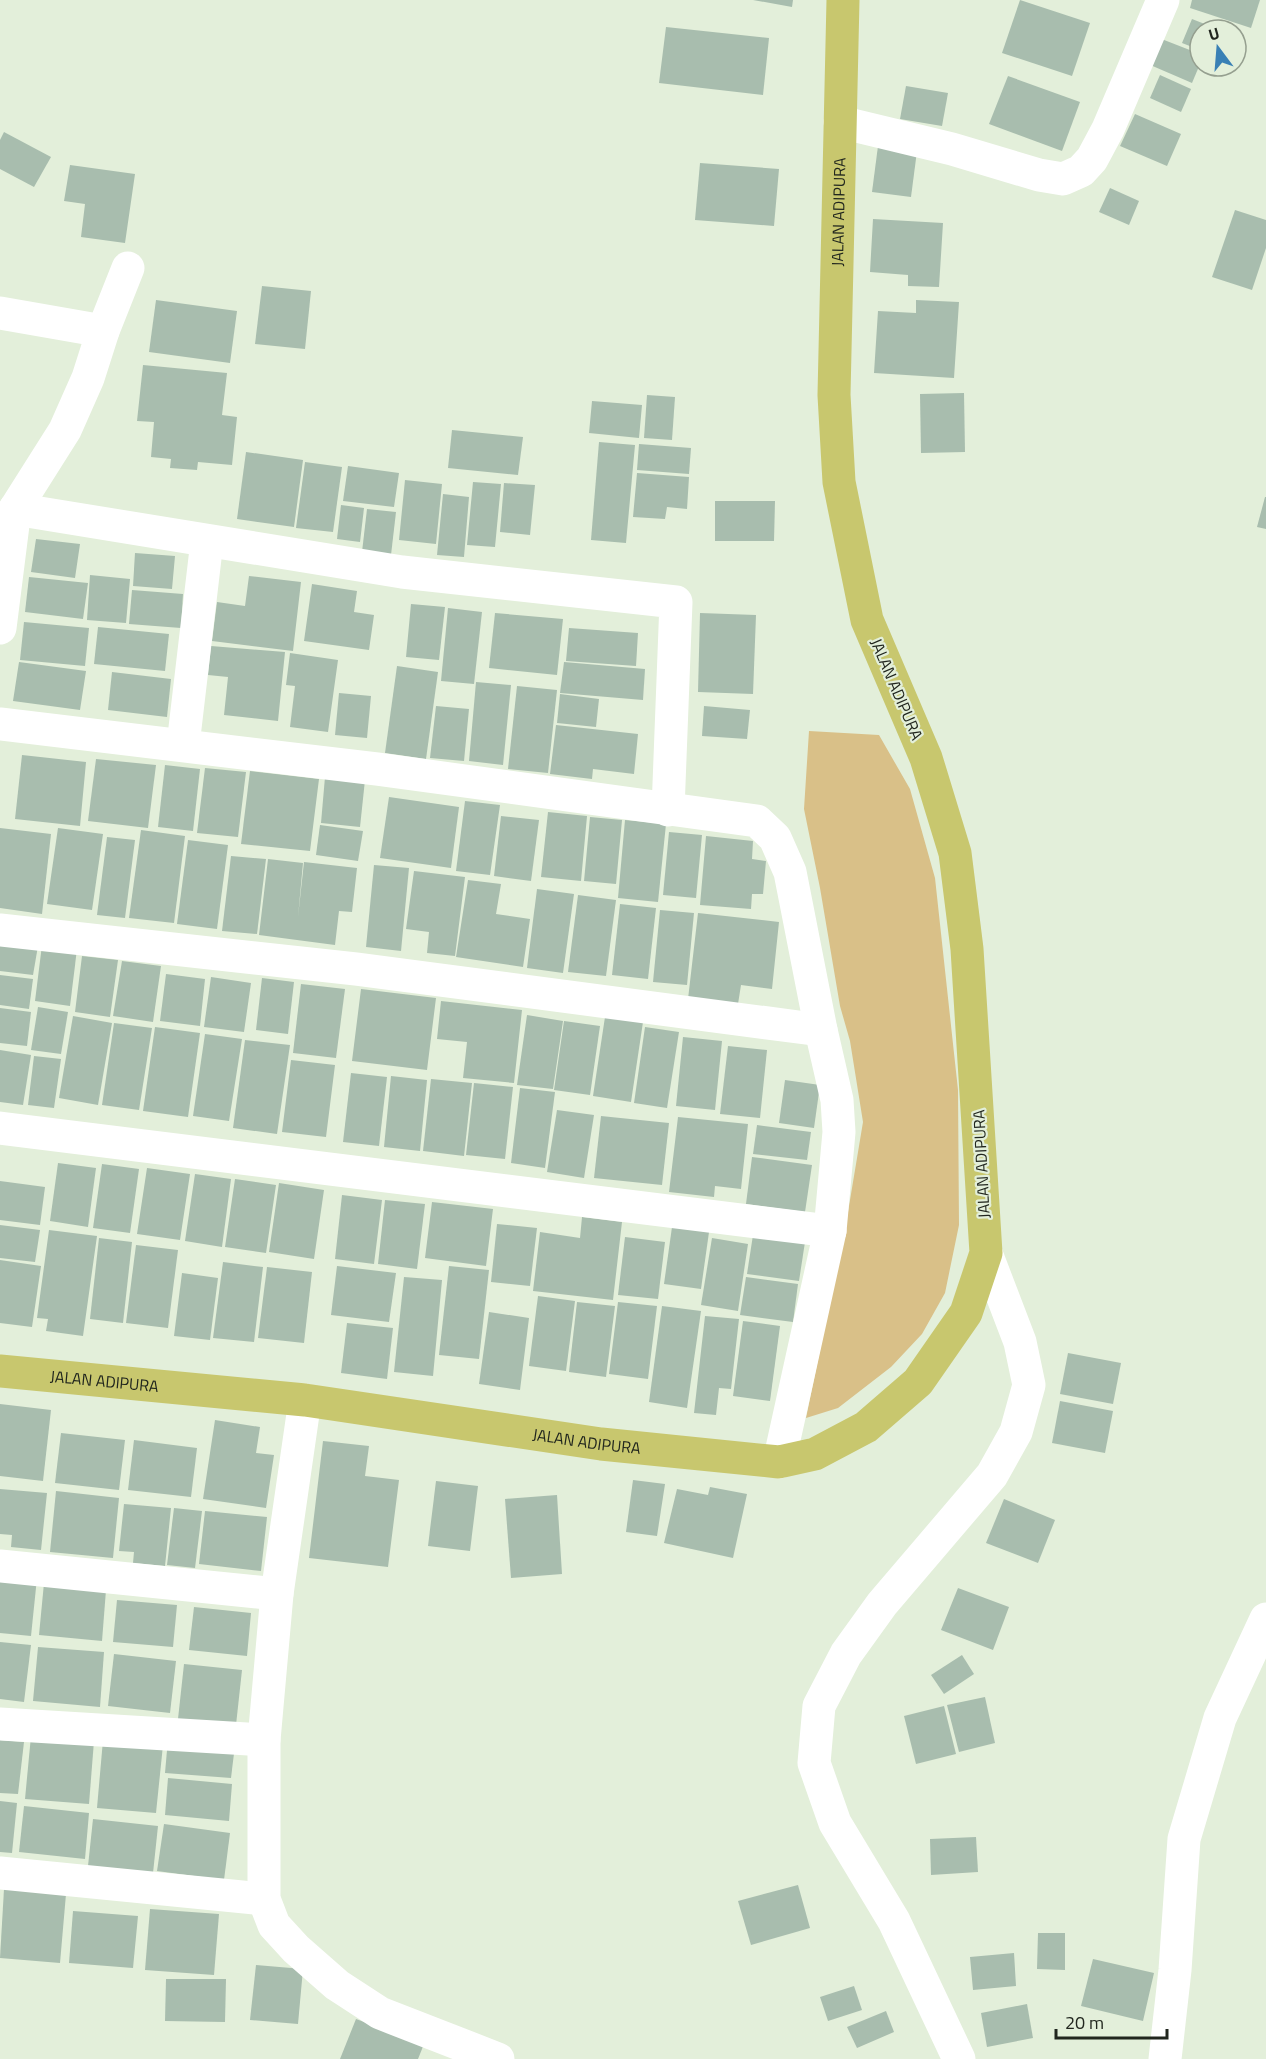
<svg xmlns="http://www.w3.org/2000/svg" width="1266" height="2059" viewBox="0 0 1266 2059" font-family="'Titillium Web',sans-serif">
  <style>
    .green { fill: #d9c088 }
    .building { fill: #a8bdae }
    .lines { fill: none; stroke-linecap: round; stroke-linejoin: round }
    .minor { stroke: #fff; stroke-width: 33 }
    .tertiary { stroke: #fff; stroke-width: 33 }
    .trunk { stroke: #c8c76e; stroke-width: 33 }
    .labels { text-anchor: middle; stroke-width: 4.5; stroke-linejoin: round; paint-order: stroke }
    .street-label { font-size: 16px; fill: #21261e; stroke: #e3efda }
  </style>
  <rect width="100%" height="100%" fill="#e3efda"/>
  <path class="green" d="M809,731L879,735L910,789L935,878L958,1090L959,1225L945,1293L922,1334L891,1367L838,1408L806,1418L846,1224L863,1122L850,1041L840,1006L820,888L804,809Z"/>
  <g class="building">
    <path d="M753,0H793L792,7Z"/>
    <path d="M1020,0L1090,23L1072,76L1002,53Z"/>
    <path d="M1192,0H1260L1251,28L1190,8Z"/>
    <path d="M1192,19L1220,30H1200V50L1182,43Z"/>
    <path d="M666,27L769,38L763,95L659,83Z"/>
    <path d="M1159,38L1200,54V64L1192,83L1148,64Z"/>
    <path d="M1160,75L1191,89L1181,112L1150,98Z"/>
    <path d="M1008,76L1080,102L1062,151L989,124Z"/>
    <path d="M906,86L948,93L942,126L900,119Z"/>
    <path d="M1135,114L1181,134L1167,166L1120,146Z"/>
    <path d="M4,132L51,157L34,187L0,169V140Z"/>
    <path d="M878,146L917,151L911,197L872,192Z"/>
    <path d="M700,163L779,169L774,226L695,220Z"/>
    <path d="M70,165L135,174L125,243L81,237L85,204L64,201Z"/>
    <path d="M1110,188L1139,201L1129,225L1099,212Z"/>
    <path d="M1235,210L1266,220V248L1252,290L1212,277Z"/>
    <path d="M873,219L943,223L939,287L908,286V275L870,272Z"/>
    <path d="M262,286L311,291L305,349L255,344Z"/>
    <path d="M156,300L237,311L230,363L149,352Z"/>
    <path d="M916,300L959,302L954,378L874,373L878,311L916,313Z"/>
    <path d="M143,365L227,373L222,415L237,417L232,465L198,462L197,470L170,468L171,459L151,457L154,422L137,421Z"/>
    <path d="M964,393L965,452L921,453L920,394Z"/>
    <path d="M647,395L675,397L672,440L644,438Z"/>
    <path d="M592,401L642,405L639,438L589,433Z"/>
    <path d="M452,430L523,437L518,475L448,468Z"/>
    <path d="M599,442L635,445L626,543L591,540Z"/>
    <path d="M639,444L691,448L689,474L637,470Z"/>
    <path d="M246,452L303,460L294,527L237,519Z"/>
    <path d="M305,462L342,467L333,532L296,528Z"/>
    <path d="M348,466L399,473L394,507L343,501Z"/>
    <path d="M637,473L689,477L687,509L667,507L665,519L633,517Z"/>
    <path d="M405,480L442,484L436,544L399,540Z"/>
    <path d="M473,482L501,484L495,547L467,545Z"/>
    <path d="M504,483L535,485L530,535L500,532Z"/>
    <path d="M443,494L469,497L464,557L437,555Z"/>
    <path d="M1265,497H1266V529L1257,527Z"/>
    <path d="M715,501H775L774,541H715Z"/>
    <path d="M341,505L364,508L360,542L337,539Z"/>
    <path d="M367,509L396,512L391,555L362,552Z"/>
    <path d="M36,539L80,544L75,578L31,572Z"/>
    <path d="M135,553L175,556L172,589L133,586Z"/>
    <path d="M90,575L130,579L126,623L87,620Z"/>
    <path d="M249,576L301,582L293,651L212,641L217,602L245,606Z"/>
    <path d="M29,577L88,583L83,619L25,612Z"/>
    <path d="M312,584L357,591L354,612L374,615L369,650L304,641Z"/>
    <path d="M132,590L183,594L181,628L129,624Z"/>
    <path d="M411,604L445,607L439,660L406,657Z"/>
    <path d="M448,608L482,612L474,684L441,681Z"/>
    <path d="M495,613L563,619L557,675L489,668Z"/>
    <path d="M700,613L756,615L753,694L698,692Z"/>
    <path d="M24,622L89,628L85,666L20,660Z"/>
    <path d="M98,627L169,634L165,671L94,664Z"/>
    <path d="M569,628L638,633L636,666L566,661Z"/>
    <path d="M211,646L285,652L278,721L224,715L228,677L208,675Z"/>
    <path d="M290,653L338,660L328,732L290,727L295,686L286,685Z"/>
    <path d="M19,662L86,671L80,710L13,701Z"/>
    <path d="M564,662L645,669L643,700L560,693Z"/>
    <path d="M397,666L438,672L426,759L385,753Z"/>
    <path d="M112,672L171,679L167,717L108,710Z"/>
    <path d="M476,682L511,685L503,765L469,761Z"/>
    <path d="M517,686L557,690L548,773L508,769Z"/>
    <path d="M339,693L371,696L367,738L335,735Z"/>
    <path d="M560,694L599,699L596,727L557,723Z"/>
    <path d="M436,706L469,709L464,761L430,758Z"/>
    <path d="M704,706L750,710L747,739L702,736Z"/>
    <path d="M556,725L638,734L634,774L593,769L592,779L550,774Z"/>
    <path d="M22,755L86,762L80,826L15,819Z"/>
    <path d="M96,759L156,765L148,828L88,821Z"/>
    <path d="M165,765L200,769L193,831L158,827Z"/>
    <path d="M205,768L246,772L238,837L197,833Z"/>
    <path d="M250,771L319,779L310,851L241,844Z"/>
    <path d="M325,777L365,780L360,827L321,823Z"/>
    <path d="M389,797L459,807L451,868L380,858Z"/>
    <path d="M465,801L500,805L490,875L456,871Z"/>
    <path d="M548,812L587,816L581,881L541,877Z"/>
    <path d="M501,816L539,820L531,881L494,876Z"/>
    <path d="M590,817L622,820L616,884L584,881Z"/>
    <path d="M625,820L666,824L658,902L618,898Z"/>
    <path d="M320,825L363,831L358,861L316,855Z"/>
    <path d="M0,828L51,834L42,914L0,908Z"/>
    <path d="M58,828L103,834L92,910L47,904Z"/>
    <path d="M141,830L185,836L174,923L129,918Z"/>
    <path d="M669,832L702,835L696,898L663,895Z"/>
    <path d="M706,836L753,841L752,859L766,861L763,894H752L751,909L700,905Z"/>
    <path d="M107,837L135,840L125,918L97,915Z"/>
    <path d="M188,840L228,845L217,929L177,924Z"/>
    <path d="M231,856L266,859L257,934L222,931Z"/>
    <path d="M268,859L303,863L298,917L304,862L357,868L352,912L339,911L335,945L259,935Z"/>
    <path d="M374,865L409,868L401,951L366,947Z"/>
    <path d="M414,871L465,877L455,956L427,953L429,932L406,929Z"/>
    <path d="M468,880L501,884L496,914L530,919L523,967L456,957Z"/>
    <path d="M537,889L574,894L563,973L527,968Z"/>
    <path d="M578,895L616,900L606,976L568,972Z"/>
    <path d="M620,904L656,908L648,979L612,975Z"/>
    <path d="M660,910L694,913L687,985L653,982Z"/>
    <path d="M698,913L779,922L772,989L741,985L738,1004L688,999Z"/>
    <path d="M0,941L38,946L33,975L0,971Z"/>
    <path d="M42,945L77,949L70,1006L35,1001Z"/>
    <path d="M82,956L118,960L110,1017L75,1012Z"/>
    <path d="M122,961L161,966L153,1022L113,1016Z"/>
    <path d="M166,974L205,979L200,1026L160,1021Z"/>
    <path d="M0,975L33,979L29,1009L0,1005Z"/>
    <path d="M211,977L251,983L244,1032L204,1027Z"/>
    <path d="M262,978L294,982L288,1034L256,1030Z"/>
    <path d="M301,984L345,989L336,1058L293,1053Z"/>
    <path d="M361,989L436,998L427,1070L352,1061Z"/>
    <path d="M441,1001L522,1010L514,1083L463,1078L467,1042L437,1039Z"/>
    <path d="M38,1007L68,1012L61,1054L31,1050Z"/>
    <path d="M0,1008L31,1012L27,1046L0,1043Z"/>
    <path d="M527,1015L563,1021L553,1089L517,1085Z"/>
    <path d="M73,1016L112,1023L98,1105L59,1098Z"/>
    <path d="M605,1017L643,1022L631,1102L593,1096Z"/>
    <path d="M564,1021L600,1026L590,1095L554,1090Z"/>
    <path d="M114,1023L152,1028L139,1110L102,1105Z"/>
    <path d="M155,1027L200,1033L188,1117L143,1111Z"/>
    <path d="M645,1027L679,1032L667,1108L634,1103Z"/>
    <path d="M205,1034L242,1039L229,1121L193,1116Z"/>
    <path d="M683,1037L722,1041L715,1110L676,1106Z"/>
    <path d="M245,1040L290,1045L277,1134L233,1128Z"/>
    <path d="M728,1046L767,1050L760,1118L720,1114Z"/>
    <path d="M0,1050L31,1055L23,1105L0,1102Z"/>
    <path d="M34,1056L61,1059L54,1108L28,1105Z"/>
    <path d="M291,1060L335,1065L326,1137L282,1132Z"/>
    <path d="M351,1073L387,1077L379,1146L343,1142Z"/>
    <path d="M391,1076L427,1080L420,1151L384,1147Z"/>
    <path d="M431,1079L472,1083L464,1156L423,1151Z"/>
    <path d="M785,1080L820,1085L814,1128L779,1123Z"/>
    <path d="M474,1083L513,1087L505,1159L466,1155Z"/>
    <path d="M520,1088L555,1092L545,1168L511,1163Z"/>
    <path d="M557,1110L594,1115L584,1178L547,1172Z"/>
    <path d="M601,1116L669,1123L662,1185L594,1178Z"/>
    <path d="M678,1117L748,1124L741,1189L715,1186L714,1197L669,1192Z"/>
    <path d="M757,1125L811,1132L807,1160L753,1154Z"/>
    <path d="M752,1157L812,1165L805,1212L746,1204Z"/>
    <path d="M58,1163L96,1168L88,1227L50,1221Z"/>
    <path d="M102,1164L139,1169L130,1233L93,1228Z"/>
    <path d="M147,1168L190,1174L180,1240L137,1234Z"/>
    <path d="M195,1174L231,1179L222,1247L185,1241Z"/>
    <path d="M235,1179L276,1185L266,1253L225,1247Z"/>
    <path d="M0,1181L45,1187L40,1225L0,1220Z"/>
    <path d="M279,1183L324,1190L314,1259L269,1252Z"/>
    <path d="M342,1195L382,1200L374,1264L335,1259Z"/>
    <path d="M385,1200L425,1204L417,1269L378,1264Z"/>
    <path d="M432,1202L493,1209L486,1266L425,1258Z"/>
    <path d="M582,1217L622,1222L613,1300L533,1291L540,1232L580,1238Z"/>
    <path d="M497,1224L537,1228L530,1286L491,1282Z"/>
    <path d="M0,1225L40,1230L35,1262L0,1258Z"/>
    <path d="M672,1227L709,1232L701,1289L664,1284Z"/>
    <path d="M49,1230L97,1236L83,1336L46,1331L48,1319L37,1318Z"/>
    <path d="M753,1235L805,1242L799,1281L747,1274Z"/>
    <path d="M625,1237L665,1242L658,1299L618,1295Z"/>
    <path d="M99,1238L132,1242L123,1323L90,1319Z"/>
    <path d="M712,1238L748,1244L738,1311L701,1305Z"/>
    <path d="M136,1245L178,1250L168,1328L126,1323Z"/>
    <path d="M0,1260L41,1266L32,1327L0,1323Z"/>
    <path d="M223,1262L263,1267L254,1342L213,1338Z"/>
    <path d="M337,1266L396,1273L389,1322L331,1315Z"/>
    <path d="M449,1266L489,1270L479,1359L439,1355Z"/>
    <path d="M267,1267L312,1272L304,1343L258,1338Z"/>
    <path d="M182,1273L218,1278L210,1340L174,1336Z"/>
    <path d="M404,1277L442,1280L433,1376L394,1372Z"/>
    <path d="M746,1277L798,1284L793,1322L740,1315Z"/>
    <path d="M538,1296L575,1301L566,1371L529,1366Z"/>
    <path d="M577,1302L615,1306L606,1377L569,1372Z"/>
    <path d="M618,1302L657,1306L648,1379L609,1374Z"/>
    <path d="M662,1306L701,1311L687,1408L649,1402Z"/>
    <path d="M489,1312L529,1318L520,1390L479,1384Z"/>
    <path d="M705,1316L739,1319L731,1389L719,1388L716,1415L694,1413Z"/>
    <path d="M743,1321L780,1326L770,1401L733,1396Z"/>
    <path d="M347,1323L393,1328L387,1379L341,1373Z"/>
    <path d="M1068,1353L1121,1363L1113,1404L1060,1394Z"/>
    <path d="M1060,1401L1113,1411L1105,1453L1052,1443Z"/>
    <path d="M0,1404L51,1410L43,1481L0,1476Z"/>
    <path d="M215,1420L260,1427L256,1453L274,1455L266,1508L203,1499Z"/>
    <path d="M61,1433L125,1440L119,1490L55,1483Z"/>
    <path d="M134,1440L197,1448L191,1497L128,1490Z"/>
    <path d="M323,1441L369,1446L365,1476L399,1480L388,1567L309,1558Z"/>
    <path d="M633,1480L665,1484L657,1536L626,1532Z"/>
    <path d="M436,1481L478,1486L470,1551L428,1546Z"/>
    <path d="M710,1487L747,1494L733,1558L664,1543L677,1489L708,1495Z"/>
    <path d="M0,1489L47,1493L41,1550L11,1547L12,1535L0,1534Z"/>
    <path d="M56,1491L119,1498L113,1558L50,1552Z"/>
    <path d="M557,1495L562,1574L511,1578L505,1499Z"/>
    <path d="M1004,1499L1055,1520L1038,1563L986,1543Z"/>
    <path d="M124,1504L171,1508L165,1566L133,1563L134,1552L119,1551Z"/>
    <path d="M174,1508L202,1511L195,1568L167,1565Z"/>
    <path d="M205,1511L267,1517L261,1571L199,1564Z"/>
    <path d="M0,1575L37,1578L31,1636L0,1633Z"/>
    <path d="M44,1583L106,1590L102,1641L39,1635Z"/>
    <path d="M958,1588L1009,1607L993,1650L941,1630Z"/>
    <path d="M117,1600L177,1605L173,1647L113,1642Z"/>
    <path d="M194,1607L251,1613L247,1656L189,1650Z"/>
    <path d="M0,1642L31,1645L24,1702L0,1699Z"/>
    <path d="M38,1647L104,1652L100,1707L33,1701Z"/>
    <path d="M114,1654L176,1661L170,1713L108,1706Z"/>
    <path d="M962,1655L974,1674L944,1694L931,1675Z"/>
    <path d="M184,1664L242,1670L236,1725L178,1719Z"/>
    <path d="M985,1697L995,1743L959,1752L947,1705Z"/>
    <path d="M944,1706L956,1754L916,1764L904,1716Z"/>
    <path d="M31,1736L94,1741L89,1804L25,1799Z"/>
    <path d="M168,1739L235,1745L231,1778L165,1773Z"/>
    <path d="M0,1740L24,1742L18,1794L0,1793Z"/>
    <path d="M103,1740L163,1745L156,1813L97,1808Z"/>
    <path d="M168,1778L232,1784L229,1821L165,1815Z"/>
    <path d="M0,1801L17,1803L12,1853L0,1852Z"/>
    <path d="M24,1806L89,1813L85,1859L19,1852Z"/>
    <path d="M93,1819L158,1826L153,1873L88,1866Z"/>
    <path d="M164,1824L230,1833L224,1880L157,1871Z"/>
    <path d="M976,1837L978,1872L931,1875L930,1839Z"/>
    <path d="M798,1885L810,1928L751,1945L738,1901Z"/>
    <path d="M4,1889L66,1894L60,1963L0,1958Z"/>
    <path d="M150,1909L219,1914L214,1975L145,1970Z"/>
    <path d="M73,1911L138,1916L133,1968L69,1963Z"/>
    <path d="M1038,1933H1065V1970L1037,1969Z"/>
    <path d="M1014,1953L1016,1986L973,1990L970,1957Z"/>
    <path d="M1093,1959L1154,1973L1143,2021L1081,2006Z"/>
    <path d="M256,1965L303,1969L298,2024L250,2020Z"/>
    <path d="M166,1979H226L225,2022L165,2021Z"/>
    <path d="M854,1986L862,2010L828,2021L820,1997Z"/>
    <path d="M1027,2004L1033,2038L987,2047L981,2013Z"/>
    <path d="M886,2011L894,2032L857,2048L847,2027Z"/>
    <path d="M356,2019L424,2044L418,2059H340Z"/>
  </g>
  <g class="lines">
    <g class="minor">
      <path d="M840,122L952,149L1039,175L1063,179L1081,171L1092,159L1108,129L1163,0"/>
      <path d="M0,313L103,331"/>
      <path d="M15,509L402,572L676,602L668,810"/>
      <path d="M0,628L15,509L65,430L88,378L103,331L128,268"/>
      <path d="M0,724L377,769L757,821L775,838L790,872L821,1030L837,1100L839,1132L830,1231L779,1462"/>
      <path d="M183,745L207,541"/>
      <path d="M0,930L356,969L821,1030"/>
      <path d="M0,1128L830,1231"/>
      <path d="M305,1400L277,1594L264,1740V1899L274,1925L296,1949L337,1985L380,2013L498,2059"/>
      <path d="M0,1566L277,1594"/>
      <path d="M0,1724L264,1740"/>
      <path d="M0,1873L264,1899"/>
      <path d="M1165,2059L1175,1970L1184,1839L1220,1718L1266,1619"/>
    </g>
    <path class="tertiary" d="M959,2059L894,1921L835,1823L814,1763L819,1706L846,1654L882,1604L992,1475L1016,1432L1029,1385L1020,1342L986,1253"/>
    <path class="trunk" id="s1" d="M0,1371L305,1400L601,1444L779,1462L815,1454L866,1427L918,1382L966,1313L986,1253L967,949L955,853L926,758L867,620L839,482L834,395L843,0"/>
  </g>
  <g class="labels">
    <g class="street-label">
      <text dy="6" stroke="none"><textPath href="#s1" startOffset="2157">JALAN ADIPURA</textPath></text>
      <text transform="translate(897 689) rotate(67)" y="6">JALAN ADIPURA</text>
      <text transform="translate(981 1164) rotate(-93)" y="6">JALAN ADIPURA</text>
      <text dy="6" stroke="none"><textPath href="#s1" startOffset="105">JALAN ADIPURA</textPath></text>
      <text dy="6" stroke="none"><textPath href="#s1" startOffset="591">JALAN ADIPURA</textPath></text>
    </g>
  </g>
  <g transform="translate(1218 48) rotate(344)"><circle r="28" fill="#e3efda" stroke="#959f8f" stroke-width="1.5"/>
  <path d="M0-4.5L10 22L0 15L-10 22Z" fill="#3980b5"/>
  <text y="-9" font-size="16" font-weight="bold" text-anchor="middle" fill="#21261e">U</text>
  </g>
  <path d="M1056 2029v9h111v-9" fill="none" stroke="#21261e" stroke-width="3"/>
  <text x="1065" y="2029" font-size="18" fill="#21261e" stroke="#e3efda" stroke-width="4.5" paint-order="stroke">20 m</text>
</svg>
